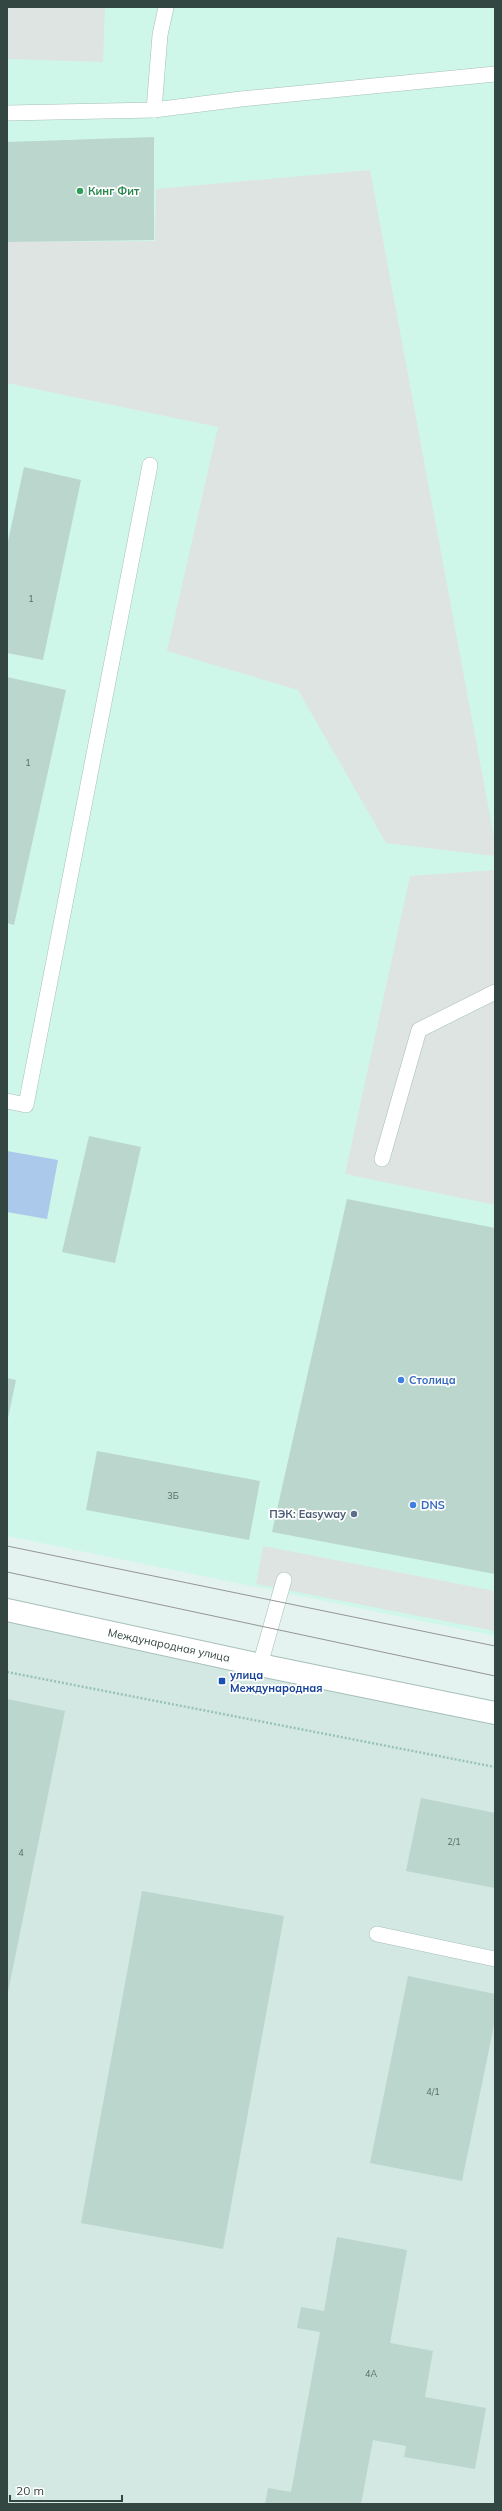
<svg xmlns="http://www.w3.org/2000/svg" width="502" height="2511" viewBox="0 0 502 2511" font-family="Mulish,sans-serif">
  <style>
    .residential { fill: #d3e8e3 }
    .commercial { fill: #cff7e9 }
    .green { fill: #abc9ea }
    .parking { fill: #dee4e2 }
    .building { fill: #bad6cd }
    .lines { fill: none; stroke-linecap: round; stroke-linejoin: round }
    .service-casing { stroke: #a7bfb9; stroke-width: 16 }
    .tertiary-casing { stroke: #a7bfb9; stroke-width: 24 }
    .path { stroke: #98c2b6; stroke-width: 2.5; stroke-dasharray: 2 2; stroke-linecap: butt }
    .service { stroke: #fff; stroke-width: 15 }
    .tertiary { stroke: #fff; stroke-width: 22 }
    .tram { stroke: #959595; stroke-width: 1 }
    .leisure-dot { fill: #2e9e5b; stroke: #fff; stroke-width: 1.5 }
    .shop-dot { fill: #3f7fe0; stroke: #fff; stroke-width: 1.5 }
    .service-dot { fill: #5c6f8a; stroke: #fff; stroke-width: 1.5 }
    .transit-dot { fill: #1a4fb4; stroke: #fff; stroke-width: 1.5 }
    .labels { text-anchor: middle; stroke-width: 3.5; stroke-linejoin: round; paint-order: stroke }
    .number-label { font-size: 9px; fill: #566a64 }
    .leisure-label { font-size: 11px; font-weight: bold; fill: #27864d; stroke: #fff; text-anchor: start }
    .shop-label { font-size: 11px; font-weight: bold; fill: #366cbe; stroke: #fff; text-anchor: start }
    .service-label { font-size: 11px; font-weight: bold; fill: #4e5e75; stroke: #fff; text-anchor: end }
    .street-label { font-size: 11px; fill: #344641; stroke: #fff }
    .transit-label { font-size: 11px; font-weight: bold; fill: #164399; stroke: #fff; text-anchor: start }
  </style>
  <rect width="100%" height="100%" fill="#e5f3f0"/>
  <path class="residential" d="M7,1610L495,1713V2504H7Z"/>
  <path class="commercial" d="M7,7H495V1636L7,1536Z"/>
  <path class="green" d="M7,1151L58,1160L47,1219L7,1212Z"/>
  <g class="parking">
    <path d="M7,7H105L103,62L7,59Z"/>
    <path d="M370,170L495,843V856L386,843L298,690L167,651L218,427L7,383V242L155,241L156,189Z"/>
    <path d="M495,870V1205L345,1174L410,876Z"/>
    <path d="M263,1546L495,1591V1631L256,1584Z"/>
  </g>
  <g class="building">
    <path d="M154,137V240L7,242V142Z"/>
    <path d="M24,467L81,480L43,660L7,653V546Z"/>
    <path d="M7,677L66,690L14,925L7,923Z"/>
    <path d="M89,1136L141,1147L115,1263L62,1252Z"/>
    <path d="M347,1199L495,1228V1574L272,1532Z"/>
    <path d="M7,1378L16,1380L8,1418H7Z"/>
    <path d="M97,1451L260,1481L249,1540L86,1510Z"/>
    <path d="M7,1699L65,1711L8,1992H7Z"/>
    <path d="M421,1798L495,1813V1888L406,1871Z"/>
    <path d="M142,1891L284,1916L223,2249L81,2223Z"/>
    <path d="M408,1976L495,1994V2020L462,2181L370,2163Z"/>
    <path d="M337,2237L407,2250L390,2343L433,2351L425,2397L486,2408L475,2469L404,2457L406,2446L373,2440L361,2504H265L268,2488L291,2492L320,2332L297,2328L301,2307L324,2311Z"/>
  </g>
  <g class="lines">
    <defs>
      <g id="service">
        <path d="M154,110L160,35L166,7"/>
        <path d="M7,113L154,110L241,99L495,74"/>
        <path d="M7,1101L26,1105L150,465"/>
        <path d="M382,1159L419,1030L495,992"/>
        <path d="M260,1665L284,1580"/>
        <path d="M377,1934L495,1959"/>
      </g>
      <path id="tertiary" d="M7,1610L260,1665L495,1713"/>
    </defs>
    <use href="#service" class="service-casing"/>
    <use href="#tertiary" class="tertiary-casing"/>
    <path class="path" d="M7,1672L495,1767"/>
    <use href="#service" class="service"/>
    <use href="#tertiary" class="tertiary"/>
    <g class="tram">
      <path d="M7,1546L495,1646"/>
      <path d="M7,1572L495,1676"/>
    </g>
  </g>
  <circle class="leisure-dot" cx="80" cy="191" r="4"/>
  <g class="shop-dot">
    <circle cx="401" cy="1380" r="4"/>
    <circle cx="413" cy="1505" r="4"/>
  </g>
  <circle class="service-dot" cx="354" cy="1514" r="4"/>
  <rect class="transit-dot" x="218" y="1677" width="8" height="8" rx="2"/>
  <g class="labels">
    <g class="number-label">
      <text x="31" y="602">1</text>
      <text x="28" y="766">1</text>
      <text x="173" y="1499">3Б</text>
      <text x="454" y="1845">2/1</text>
      <text x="21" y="1856">4</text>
      <text x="433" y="2095">4/1</text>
      <text x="371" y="2377">4А</text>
    </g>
    <g class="leisure-label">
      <text x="88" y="195">Кинг Фит</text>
    </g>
    <g class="shop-label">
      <text x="409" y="1384">Столица</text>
      <text x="421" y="1509">DNS</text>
    </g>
    <g class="service-label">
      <text x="346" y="1518">ПЭК: Easyway</text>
    </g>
    <g class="street-label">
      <text transform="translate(169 1645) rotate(12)" y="4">Международная улица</text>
    </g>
    <g class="transit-label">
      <text x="230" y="1679">улица<tspan x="230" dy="13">Международная</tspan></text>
    </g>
  </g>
  <rect width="502" height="2511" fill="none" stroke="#344641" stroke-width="16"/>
  <path d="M10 2495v6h112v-6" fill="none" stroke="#344641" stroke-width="2"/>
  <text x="16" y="2495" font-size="12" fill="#344641" stroke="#ffffff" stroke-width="3" paint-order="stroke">20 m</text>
</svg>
